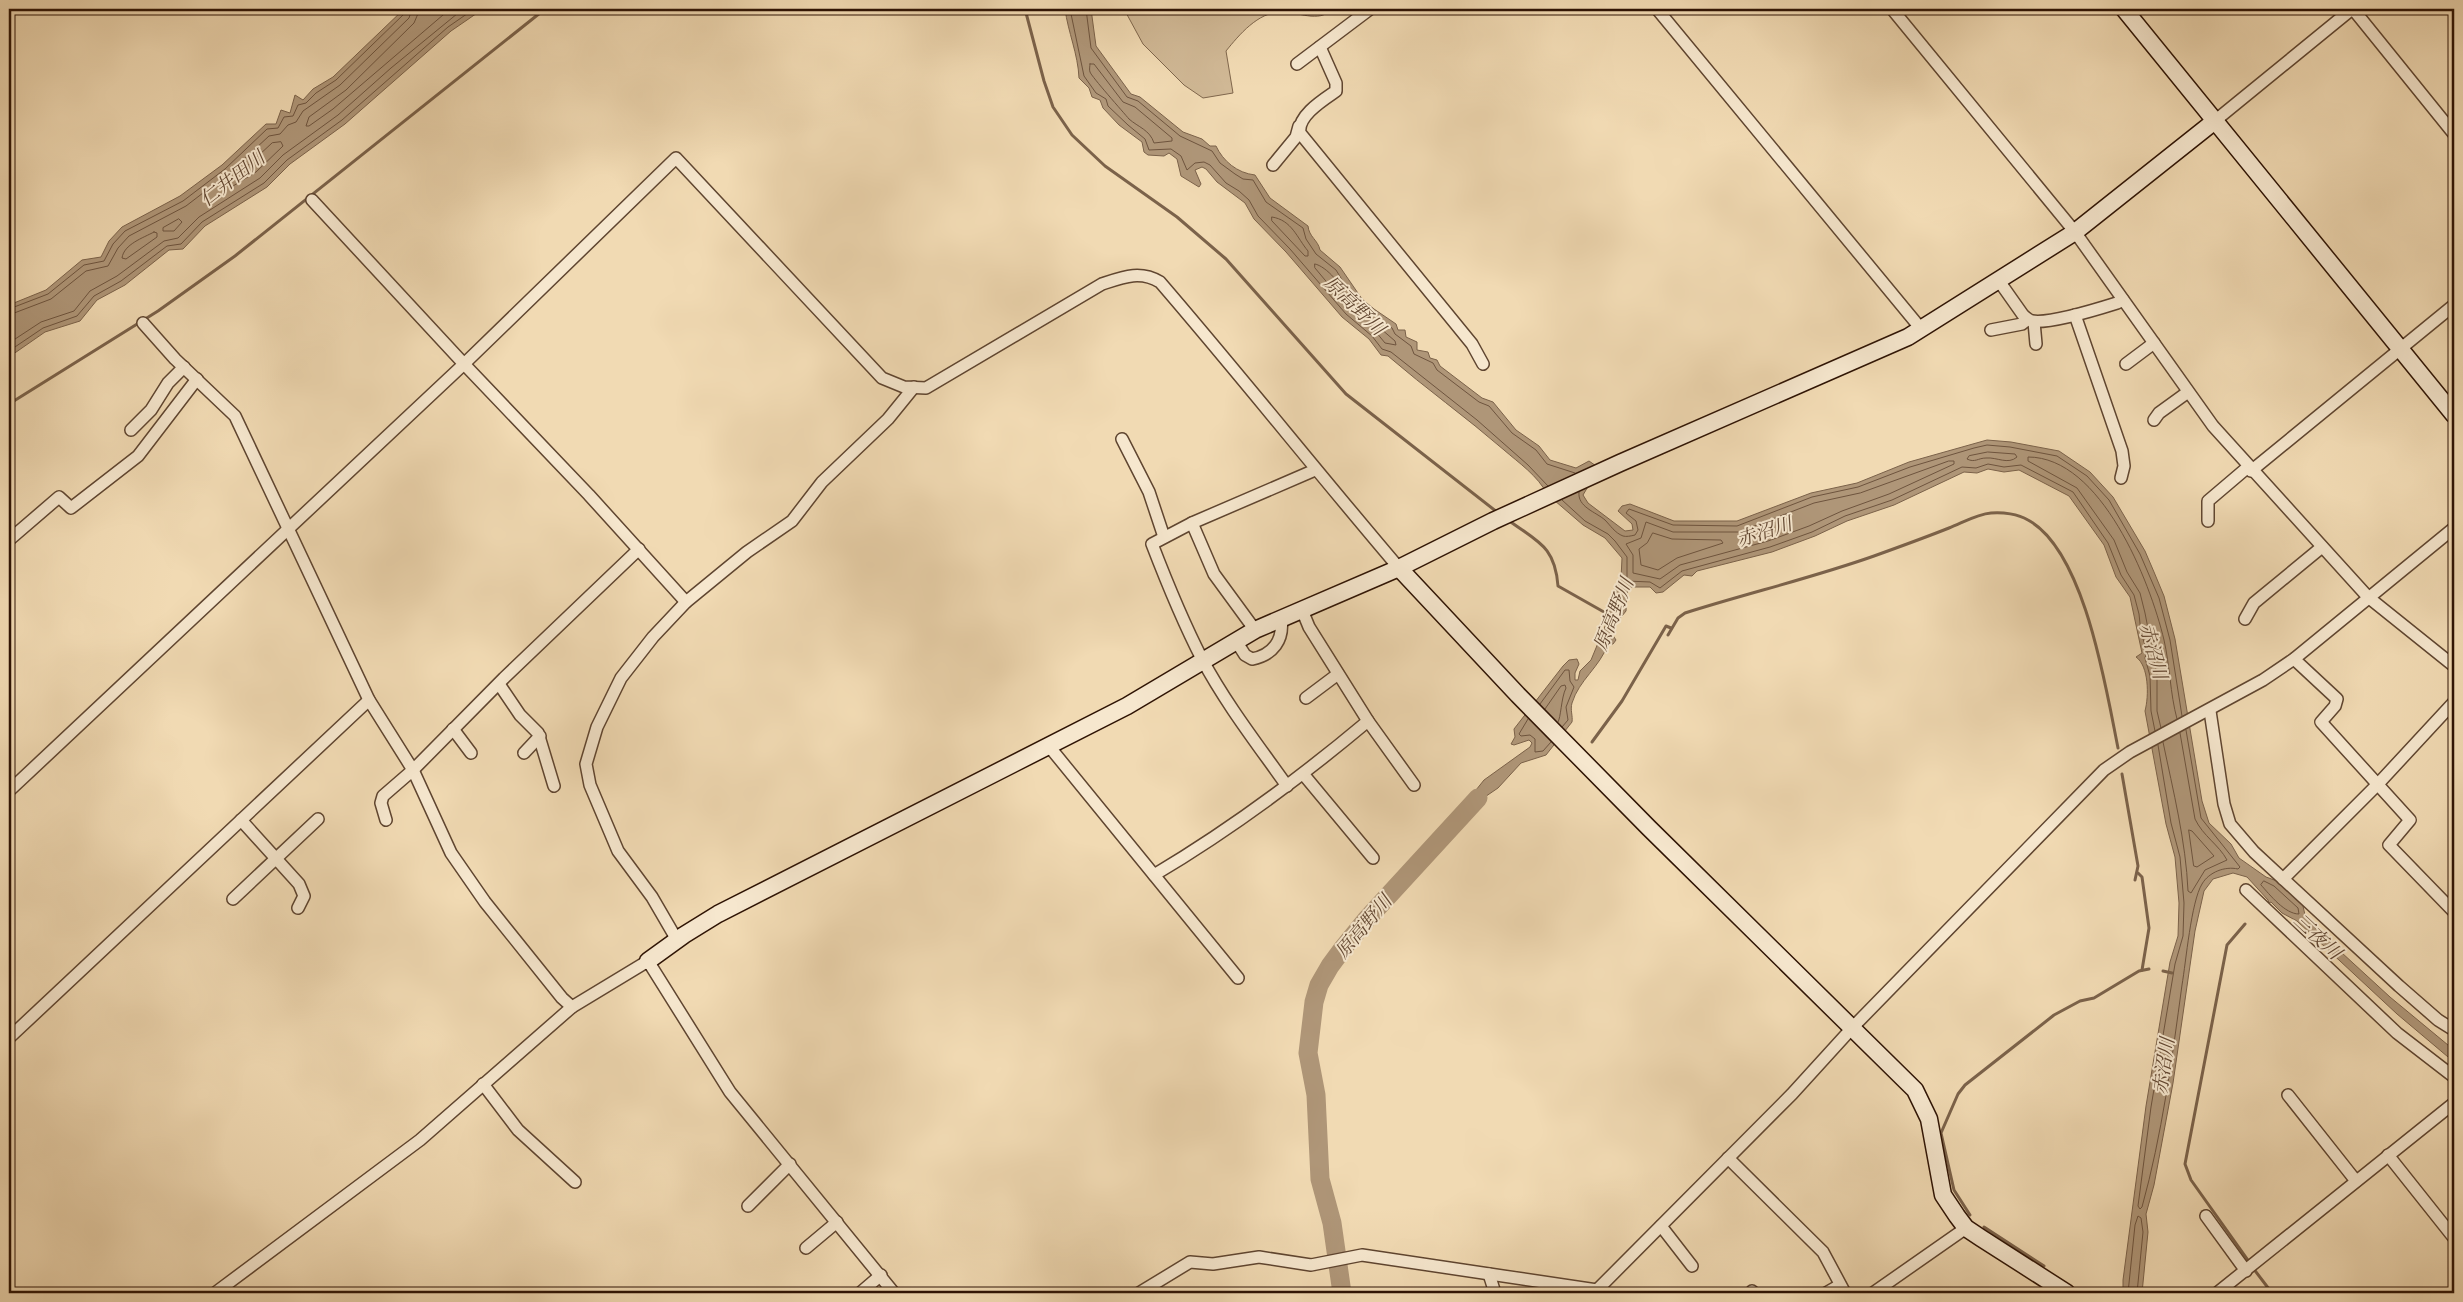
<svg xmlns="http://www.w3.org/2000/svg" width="2463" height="1302" viewBox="0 0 2463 1302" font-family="Alegreya,'Noto Serif JP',serif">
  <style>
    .green { fill: #d0b895; stroke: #7f664c }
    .water { fill: #af9678; stroke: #7b624a }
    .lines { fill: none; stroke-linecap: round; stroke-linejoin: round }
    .shore { stroke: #6e543e; stroke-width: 1 }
    .stream { stroke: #7b624a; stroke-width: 3 }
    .river { stroke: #af9678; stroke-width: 19 }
    .street-casing { stroke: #5f4530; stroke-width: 14 }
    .secondary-casing { stroke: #2e1304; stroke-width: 19 }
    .street { stroke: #f6e7ce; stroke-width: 11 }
    .secondary { stroke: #f6e7ce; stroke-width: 16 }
    .labels { text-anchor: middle; stroke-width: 4; stroke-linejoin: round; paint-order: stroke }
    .water-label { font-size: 19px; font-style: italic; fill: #624732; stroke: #f6e7ce }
  </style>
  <rect width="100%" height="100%" fill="#f1dab3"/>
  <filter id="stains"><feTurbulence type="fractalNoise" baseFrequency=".004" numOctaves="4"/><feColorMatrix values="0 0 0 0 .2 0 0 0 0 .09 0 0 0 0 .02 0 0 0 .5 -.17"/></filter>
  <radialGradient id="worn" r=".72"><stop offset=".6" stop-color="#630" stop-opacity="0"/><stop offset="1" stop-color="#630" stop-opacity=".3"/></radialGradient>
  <path class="green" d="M1124,9H1332C1319,24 1297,11 1281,12C1258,12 1239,35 1226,51L1233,93L1203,98L1184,85L1143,44Z"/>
  <g class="water">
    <path d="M404,9H483L451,31L345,124L290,164L267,187L205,226L183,249L169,250L125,285L97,300L80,321L45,332L9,357V305L46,290L82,260L101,257L109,241L122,227L180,196L222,165L266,124H276L281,110L290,113L295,95L303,100L313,89L333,77Z"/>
    <path d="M1065,9H1091L1096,46L1131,94L1140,97L1183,132L1202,139L1210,146H1216C1223,161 1237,173 1255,175L1270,198L1308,226C1309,237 1318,240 1320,250L1340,267L1362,299L1374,309L1396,324L1398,330H1405L1406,337L1417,342V350L1428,352L1430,358L1437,360L1440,366L1482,398L1493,402L1516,430L1539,446L1550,460L1576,468L1589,461L1599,468L1583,495L1588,503L1625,531L1633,530L1632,524L1618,511L1622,506L1630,504L1674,521H1737L1811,493L1857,483L1909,462L1987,440L2011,442L2059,451L2090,472L2113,497L2145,551L2154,572L2164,596L2175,639L2202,801L2209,823L2231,844L2239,858L2266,877L2277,881L2303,906L2305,915L2317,930L2390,997L2454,1050V1062L2397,1014L2297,921L2282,913L2271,902L2269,903L2268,900L2247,877L2233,873L2213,879L2204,891L2195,931L2173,1083L2154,1185L2146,1214L2148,1232L2142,1293H2123V1280L2146,1106L2170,962L2178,936L2179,903L2175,857L2166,824L2145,711C2149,696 2149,666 2136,657L2142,653L2130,597L2116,577L2104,545L2069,496L2019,470L2004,472L1988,469L1977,473L1964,472L1894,505L1847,521L1815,536L1772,552L1697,571L1692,576L1684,575L1663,592L1656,593L1650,587H1631L1627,593L1626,611C1620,619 1613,624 1612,634L1616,640L1613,644H1608C1600,667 1579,680 1572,703C1570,710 1573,716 1572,722L1546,755L1521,763L1498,788L1476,803L1455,828L1472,795L1484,780L1530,747L1532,743L1529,740L1514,745L1511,744L1515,737L1514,729L1563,666L1569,660L1577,659L1579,664L1575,673V680H1578L1580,671L1591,660L1608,619L1612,598L1621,579L1622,558L1605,538L1583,525L1547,494C1538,476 1519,463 1504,450C1466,417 1425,388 1388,356L1381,355L1369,339L1342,317L1286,252L1254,219L1245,203L1217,182L1206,169L1202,167L1195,170L1201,184L1199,187L1181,176L1177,159L1169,153L1164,156L1148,155L1144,152L1142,142L1119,125L1103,108L1100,100L1092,97L1089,88L1079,78C1078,54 1068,32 1065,9Z"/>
  </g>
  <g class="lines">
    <g class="shore">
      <path d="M420,9L414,23L346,90L309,117L306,126H309L333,109L450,9"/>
      <path d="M1070,9L1084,76L1096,93L1106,99L1108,106L1128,125L1145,139L1149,150L1171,149L1181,156L1187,170L1195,163L1204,162L1210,165L1226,183L1239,191L1249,200L1258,216L1290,249L1346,314L1372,336L1382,349L1391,352L1477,420L1528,465L1548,486"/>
      <path d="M1086,9L1091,48L1127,97L1138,101L1180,136L1212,151L1220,163L1235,174L1243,179L1253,180L1266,202L1303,228L1306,239L1316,254L1336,270L1352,296L1370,313L1392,328L1395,334L1411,346L1414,354L1433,363L1437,370L1479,402L1489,406L1512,433L1536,450L1547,464L1575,473"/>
      <path d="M1090,64H1094L1123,102L1135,107L1172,138V141L1154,143C1150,130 1138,127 1129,119C1124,113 1091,76 1090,72C1089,70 1090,66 1090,64Z"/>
      <path d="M281,142L283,146L256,172L233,186L230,185V182L272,143Z"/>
      <path d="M1272,217C1292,220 1297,238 1308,251V256H1305L1272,221Z"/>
      <path d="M179,219L182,222L174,231H163V228Z"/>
      <path d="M154,232L157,233V237L126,259L122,258C124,244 143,238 154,232Z"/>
      <path d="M1315,264C1326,266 1345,287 1344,298H1340L1315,268Z"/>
      <path d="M9,309L48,294L84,265L104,261L113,244L125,231L183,201L225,169L267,129L278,128L284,117L293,116L298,105L306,103L316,93L336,80L404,14L406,9"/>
      <path d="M9,315L51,299L86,271L108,266L118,248L129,236L186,206L229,173L269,136L280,134L288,125L296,122L303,111L340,85L409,18L412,9"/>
      <path d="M1373,322L1395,341L1396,345L1385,343L1371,326Z"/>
      <path d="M9,343L41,322L74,311L90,291L117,276L164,241L178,238L199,217L260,178L283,155L338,115L391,68L463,9"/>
      <path d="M9,351L43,328L77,316L94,296L121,281L167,246L181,244L202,222L264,183L287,160L342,120L448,27L474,9"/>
      <path d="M1988,452L2015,454L2017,457C2008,465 1997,457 1986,458C1978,458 1975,463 1967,459L1969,456Z"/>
      <path d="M1949,461H1954V464L1889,494L1842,511L1809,526L1768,541L1680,565L1660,579L1633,573V555L1626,544L1641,538L1646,522L1673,532H1739L1814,503L1860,493Z"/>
      <path d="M1579,492C1577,507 1596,512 1605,520C1610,525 1615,533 1623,536C1626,537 1631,536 1635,535L1638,530L1636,521L1626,513L1629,509L1673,525L1737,526L1812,497L1858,487L1910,467L1974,448L1987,445L2010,447L2057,456L2087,476L2109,500L2140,554L2159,598L2170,640L2182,716"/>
      <path d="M1562,500L1585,521L1608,534L1615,541L1627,557V581L1650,582L1660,588L1682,571L1770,547L1812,532L1845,516L1892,500L1962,467L1976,468L1988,464L2004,467L2021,465L2073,492L2108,543L2121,575L2134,595L2139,614L2141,633L2147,651L2145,658L2150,676L2151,711L2155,731"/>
      <path d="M1653,533L1672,539L1721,540L1723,543L1677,558L1658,570L1641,565L1639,549L1647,543Z"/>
      <path d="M1540,704L1565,670H1569L1570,681L1574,687L1566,707L1568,720L1562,727"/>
      <path d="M1545,709L1561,686L1565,685L1566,688C1561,698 1561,718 1558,722"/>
      <path d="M1528,719L1519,734L1521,736L1530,735L1535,739V752L1543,751L1551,742"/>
      <path d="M2161,728L2157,711V675L2145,613L2140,593L2127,572L2114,540L2077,488L2028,461V457C2101,457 2150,581 2164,640C2170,666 2170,693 2177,719"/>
      <path d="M2163,742C2173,790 2186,842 2188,891L2191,893L2205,870L2227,860C2219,845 2203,836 2195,819L2180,733"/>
      <path d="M2158,745L2171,823L2180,857L2184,903L2183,936L2175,964L2151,1107L2138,1206L2140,1209L2142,1207C2162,1135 2172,1059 2182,985C2186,962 2191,902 2202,884C2209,872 2225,866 2238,869L2240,867L2201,818L2186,730"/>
      <path d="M2189,830L2192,831L2214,856L2197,867L2194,866Z"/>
      <path d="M2264,881L2274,886L2298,908L2299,914C2285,914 2270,895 2261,885Z"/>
      <path d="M2128,1293L2135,1225L2138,1216L2141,1218L2143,1232L2137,1293"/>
    </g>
    <g class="stream">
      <path d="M1025,9L1044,81L1053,107L1072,135L1105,166L1177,217L1226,259L1346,394L1497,512"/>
      <path d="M9,404L158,311L235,256L545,9"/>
      <path d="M1508,520C1538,542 1555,546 1558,586L1611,616"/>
      <path d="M1668,635L1678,618L1685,613C1748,593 1812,578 1874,556C1899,547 1924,538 1949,528C1962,523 1977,514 1991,513C2003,512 2018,514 2028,520C2085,551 2106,689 2118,748"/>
      <path d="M1592,742L1622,701L1666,626L1671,628"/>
      <path d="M2122,774L2138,866L2135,880"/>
      <path d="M2138,873L2142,877L2149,928L2142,970"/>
      <path d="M2245,924L2227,945L2185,1164L2191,1180L2250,1263"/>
      <path d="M2163,971L2172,973"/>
      <path d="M1970,1215L1954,1190L1941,1133L1958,1094L1965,1085L2054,1015L2080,1001L2094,998L2139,971L2149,969"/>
      <path d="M1984,1227L2044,1266"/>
      <path d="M2253,1268L2272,1293"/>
    </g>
    <path class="river" d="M1342,1293L1332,1223L1320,1179L1316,1095L1308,1053L1314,1002L1319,985L1330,966L1344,947L1366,920L1478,798"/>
    <defs>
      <g id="street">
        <path d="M1657,9L1922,330"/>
        <path d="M1892,9L2075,232L2213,426L2368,597L2454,666"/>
        <path d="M2353,9L2454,134"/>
        <path d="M1320,47L1336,83V91C1323,100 1297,116 1300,133L1472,344L1483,364"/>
        <path d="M1297,64L1370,9"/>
        <path d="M2216,120L2352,9"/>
        <path d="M1273,165L1296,137L1299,126"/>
        <path d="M312,200L464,364L589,495L686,602"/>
        <path d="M1999,281L2023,315C2026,318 2028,320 2032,321C2050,324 2098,309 2117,303L2123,300"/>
        <path d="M2075,315L2122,451L2124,466L2121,478"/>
        <path d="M2034,322L2036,344"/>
        <path d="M143,323L175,359L235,416L369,700L413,770L451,853L485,902L562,998L572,1007L648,961L730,1092L894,1293"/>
        <path d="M1991,330L2022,324L2027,320"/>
        <path d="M2126,364L2154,343"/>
        <path d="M2154,420L2159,413L2188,392"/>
        <path d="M131,430L151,410L168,383L184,367"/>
        <path d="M1122,439L1149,492L1164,537"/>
        <path d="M2251,471L2454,305"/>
        <path d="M2208,521V501L2248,467"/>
        <path d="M1192,523L1214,574L1255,630"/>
        <path d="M9,540L59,497L71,508L138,456L197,379"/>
        <path d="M1302,610L1309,627L1368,721L1414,785"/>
        <path d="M2245,619L2254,603L2322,547"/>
        <path d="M1236,641L1245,655L1252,659C1273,655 1284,640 1281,619"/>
        <path d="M2294,659L2337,699L2335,706L2321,722L2410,820L2389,845L2454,912"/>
        <path d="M499,684L520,715L538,733L554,786"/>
        <path d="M1306,698L1338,674"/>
        <path d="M2210,711L2224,804L2230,824L2254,852L2399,986L2438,1020L2454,1030"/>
        <path d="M453,729L471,753"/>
        <path d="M1048,745L1238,978"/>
        <path d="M524,753L540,736"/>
        <path d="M1304,775L1373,858"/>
        <path d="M1287,786C1258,745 1226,704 1202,659C1183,622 1167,583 1152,544L1192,523L1315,470"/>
        <path d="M9,791L464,364L676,158L882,378L904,387L926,388L1102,284C1123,277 1140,270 1160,282C1241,376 1318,473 1399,568"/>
        <path d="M241,820L299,884L304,896L298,908"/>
        <path d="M386,820L381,803L383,796L413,770L504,678L639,549"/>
        <path d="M1154,875C1230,830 1300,778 1368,721"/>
        <path d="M2283,879L2378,784L2454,702"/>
        <path d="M2246,890L2397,1033L2454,1077"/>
        <path d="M233,899L318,819"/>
        <path d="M677,940L652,897L618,851L590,785L586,764L597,727L621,678L653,637L686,602L747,552L792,521L822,482L888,419L914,387"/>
        <path d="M9,1038L369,700"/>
        <path d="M483,1084L518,1130L575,1182"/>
        <path d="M2288,1095L2356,1181"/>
        <path d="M2388,1155L2454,1238"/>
        <path d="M1728,1158L1823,1252L1845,1293"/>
        <path d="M748,1206L790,1164"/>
        <path d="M2206,1216L2246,1271"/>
        <path d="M1661,1226L1692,1266"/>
        <path d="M806,1248L837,1222"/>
        <path d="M1489,1274L1495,1293"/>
        <path d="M1597,1290L1792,1094L1853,1027L2104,770L2130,752L2263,680L2294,659L2454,528"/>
        <path d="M1752,1291L1754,1293"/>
        <path d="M215,1293L420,1140L572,1007"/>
        <path d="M860,1293L881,1275"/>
        <path d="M1139,1293L1190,1262L1213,1264L1259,1257L1311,1265L1362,1255L1597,1290L1599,1293"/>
        <path d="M1826,1293L1840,1285"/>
        <path d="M1873,1293L1966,1228"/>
        <path d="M2217,1293L2454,1103"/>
      </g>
      <g id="secondary">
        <path d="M2124,9L2454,415"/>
        <path d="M1399,568L1518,695L1649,828L1915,1090L1929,1119L1943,1195L1957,1216L1966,1228L1981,1238L2067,1293"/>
        <path d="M648,961L684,935L718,914L1127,706L1255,630L1399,568L1493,521L1620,463L1908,337L2075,232L2216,120"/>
      </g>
    </defs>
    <use href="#street" class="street-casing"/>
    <use href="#secondary" class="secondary-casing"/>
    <use href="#street" class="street"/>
    <use href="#secondary" class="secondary"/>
  </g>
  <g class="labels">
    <g class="water-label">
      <text transform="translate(232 178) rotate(-38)" y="7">仁井田川</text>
      <text transform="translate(1355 305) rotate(44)" y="7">原高野川</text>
      <text transform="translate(1764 531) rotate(-18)" y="7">赤沼川</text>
      <text transform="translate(1613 614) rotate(-68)" y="7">原高野川</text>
      <text transform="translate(2154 651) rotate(75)" y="7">赤沼川</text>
      <text transform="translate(1363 926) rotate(-50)" y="7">原高野川</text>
      <text transform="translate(2318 936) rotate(43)" y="7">三夜川</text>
      <text transform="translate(2163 1066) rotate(-82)" y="7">赤沼川</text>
    </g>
  </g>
  <rect width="2463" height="1302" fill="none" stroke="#f1dab3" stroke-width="30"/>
  <rect x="10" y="10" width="2443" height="1282" fill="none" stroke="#2e1304" stroke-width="2.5"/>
  <rect x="15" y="15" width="2433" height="1272" fill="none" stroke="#2e1304"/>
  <rect width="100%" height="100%" filter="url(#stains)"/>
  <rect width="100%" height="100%" fill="url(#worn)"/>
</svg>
